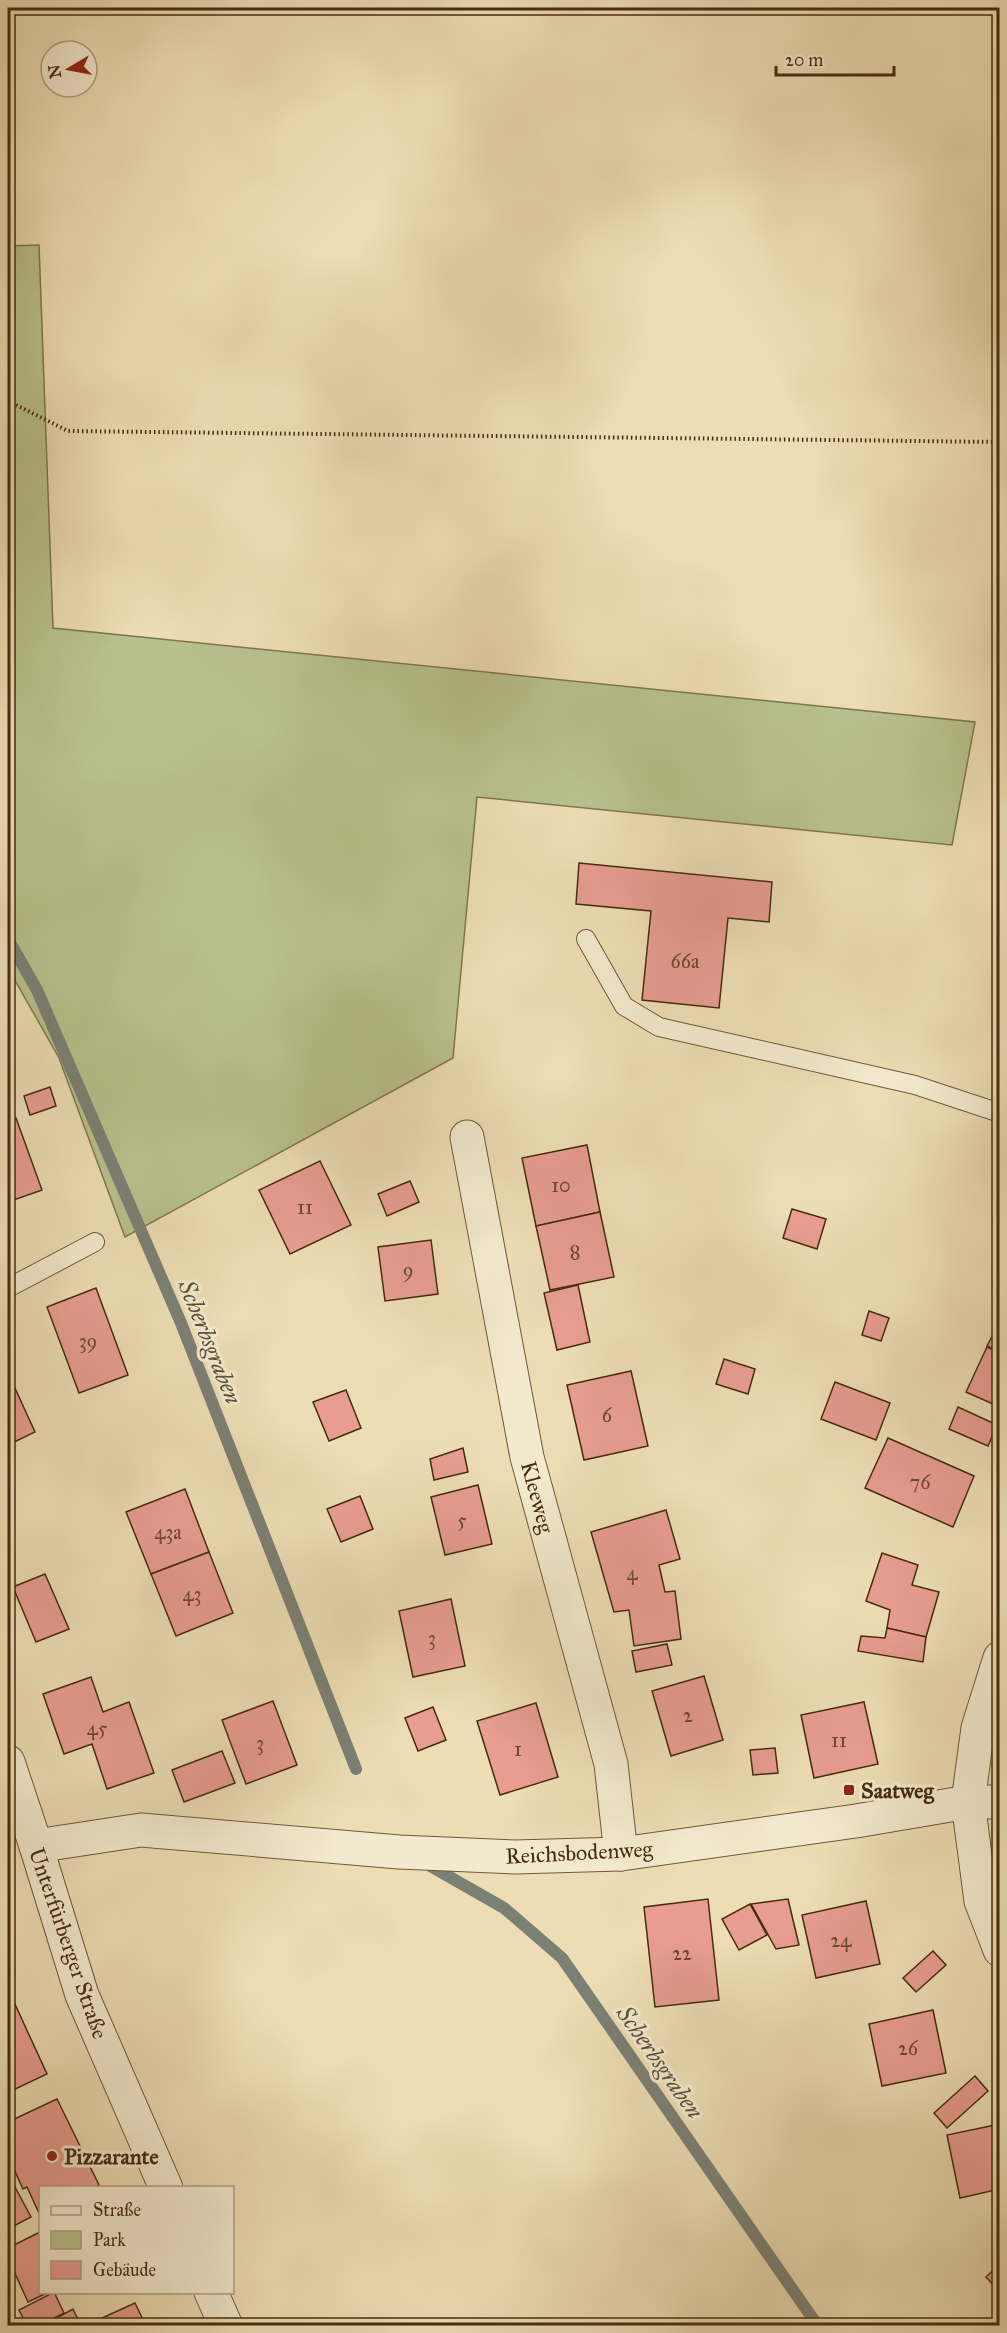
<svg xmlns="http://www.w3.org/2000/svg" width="1007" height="2333" viewBox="0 0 1007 2333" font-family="'IM FELL Great Primer',serif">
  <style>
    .green { fill: #b8c18d; stroke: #7f764e; stroke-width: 1.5 }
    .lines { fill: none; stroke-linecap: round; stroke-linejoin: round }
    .stream { stroke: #7b8075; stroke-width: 12 }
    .building { fill: #e89d90; stroke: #462b0e; stroke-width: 1.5 }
    .lane-casing { stroke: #705838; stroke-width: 20 }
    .street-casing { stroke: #705838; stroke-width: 35 }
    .path { stroke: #462b0e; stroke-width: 4; stroke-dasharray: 1.5 3; stroke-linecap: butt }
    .lane { stroke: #f3e9ce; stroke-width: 18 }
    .street { stroke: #f3e9ce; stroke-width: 33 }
    .poi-dot { fill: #8f2418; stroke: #f3e9ce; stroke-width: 2 }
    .labels { text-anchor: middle; stroke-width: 6; stroke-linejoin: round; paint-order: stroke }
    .number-label { font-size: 20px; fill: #6e482e }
    .street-label { font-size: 22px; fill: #462b0e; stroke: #f3e9ce }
    .poi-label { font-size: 22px; font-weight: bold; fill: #462b0e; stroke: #f3e9ce; text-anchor: start }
    .water-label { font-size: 24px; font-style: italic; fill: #5c4e39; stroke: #f3e9ce }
  </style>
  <rect width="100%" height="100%" fill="#edddb4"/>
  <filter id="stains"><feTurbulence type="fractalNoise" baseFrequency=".00333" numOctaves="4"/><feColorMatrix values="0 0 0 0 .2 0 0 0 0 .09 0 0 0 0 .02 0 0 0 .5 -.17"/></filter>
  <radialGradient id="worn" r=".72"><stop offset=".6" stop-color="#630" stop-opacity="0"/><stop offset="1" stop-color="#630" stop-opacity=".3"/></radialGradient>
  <path class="green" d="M39,245L53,628L975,722L952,845L477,797L453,1058L125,1237L59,1058L8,968V246Z"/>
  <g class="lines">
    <g class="stream">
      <path d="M8,939L37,990L181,1323L356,1769"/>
      <path d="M427,1864L504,1908L562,1958L818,2326"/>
    </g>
  </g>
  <g class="building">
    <path d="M996,801H1000V835H995Z"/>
    <path d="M579,863L772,882L769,922L728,918L719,1008L642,1000L651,911L576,904Z"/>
    <path d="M50,1087L56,1106L30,1115L24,1096Z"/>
    <path d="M16,1118L42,1190L8,1202V1121Z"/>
    <path d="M587,1145L600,1212L536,1226L522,1158Z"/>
    <path d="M320,1161L351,1225L290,1254L259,1190Z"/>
    <path d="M410,1181L419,1202L387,1216L378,1194Z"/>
    <path d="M792,1209L826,1219L817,1249L783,1238Z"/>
    <path d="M600,1212L614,1277L550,1290L536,1226Z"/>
    <path d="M431,1240L438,1294L385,1301L378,1247Z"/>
    <path d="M578,1285L590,1342L557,1350L544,1293Z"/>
    <path d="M96,1288L128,1375L79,1393L47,1307Z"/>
    <path d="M869,1311L889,1318L881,1341L862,1335Z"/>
    <path d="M1000,1321V1352L987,1346Z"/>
    <path d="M987,1347L1000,1353V1407L966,1392Z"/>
    <path d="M724,1359L755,1369L748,1394L716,1384Z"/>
    <path d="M631,1371L648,1446L584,1460L567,1385Z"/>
    <path d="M8,1373L35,1432L8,1445Z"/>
    <path d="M835,1382L890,1403L876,1440L821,1419Z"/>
    <path d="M346,1390L361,1428L329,1441L313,1402Z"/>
    <path d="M958,1407L997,1425L988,1446L949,1429Z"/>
    <path d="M888,1438L974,1476L953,1527L865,1488Z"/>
    <path d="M463,1448L468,1472L434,1480L430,1459Z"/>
    <path d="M478,1485L492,1544L445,1555L431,1497Z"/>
    <path d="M185,1489L209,1552L151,1574L126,1512Z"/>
    <path d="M360,1496L373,1529L341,1542L327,1509Z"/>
    <path d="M666,1510L680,1559L659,1565L665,1592L675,1591L681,1639L634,1646L629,1610L614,1612L591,1532Z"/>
    <path d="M209,1552L233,1613L176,1636L151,1574Z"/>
    <path d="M882,1553L918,1565L912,1585L939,1592L926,1637L887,1628L890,1610L866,1601Z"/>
    <path d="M45,1574L69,1629L36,1642L13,1587Z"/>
    <path d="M451,1599L465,1666L413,1677L399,1611Z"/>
    <path d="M887,1628L926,1637L923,1662L858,1651L861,1636L885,1638Z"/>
    <path d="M667,1644L672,1665L636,1672L632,1651Z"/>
    <path d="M704,1676L723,1740L671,1756L652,1691Z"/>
    <path d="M91,1677L103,1712L129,1702L154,1773L107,1789L92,1744L64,1754L43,1694Z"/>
    <path d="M273,1701L297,1765L246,1784L222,1720Z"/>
    <path d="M864,1702L878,1764L814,1778L801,1715Z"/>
    <path d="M536,1703L558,1777L500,1795L477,1721Z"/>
    <path d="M433,1707L446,1740L418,1751L405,1718Z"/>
    <path d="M775,1748L778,1773L753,1775L750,1750Z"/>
    <path d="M222,1751L235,1783L184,1802L172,1770Z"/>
    <path d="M708,1899L719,2000L655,2007L644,1907Z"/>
    <path d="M788,1899L799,1945L776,1949L751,1904Z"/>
    <path d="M866,1901L880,1964L816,1978L802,1915Z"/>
    <path d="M750,1904L767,1935L739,1950L722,1919Z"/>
    <path d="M933,1951L946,1965L916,1992L903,1978Z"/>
    <path d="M8,1989L47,2074L9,2092L8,2090Z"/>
    <path d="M933,2010L946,2073L882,2086L869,2024Z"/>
    <path d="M975,2076L988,2091L947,2128L934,2113Z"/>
    <path d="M57,2099L99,2185L94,2188H40L39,2213L27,2187L23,2189L8,2156L12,2154L8,2145V2122Z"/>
    <path d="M1000,2124V2189L960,2198L947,2135Z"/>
    <path d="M15,2187L31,2217L8,2229V2191Z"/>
    <path d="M40,2232V2292H49L28,2302L8,2258V2248Z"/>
    <path d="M1000,2264V2291H999L986,2277Z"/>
    <path d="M54,2292L64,2313L39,2326H27L19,2310Z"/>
    <path d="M135,2303L146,2326H92L91,2323Z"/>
    <path d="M73,2309L81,2326H42Z"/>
  </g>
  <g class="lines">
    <defs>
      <g id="lane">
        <path d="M586,939L624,1006L659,1027L915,1085L1000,1113"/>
        <path d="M8,1288L95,1242"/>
      </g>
      <g id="street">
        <path d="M467,1137L527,1457L611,1764L621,1854"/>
        <path d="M1000,1658L978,1728L968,1802L981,1901L1000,1950"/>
        <path d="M8,1762L36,1846L82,1995L166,2188"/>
        <path d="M36,1846L141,1830L399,1852L515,1857L621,1854L856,1821L968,1802H1000"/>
        <path d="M211,2292L226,2326"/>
      </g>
    </defs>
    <use href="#lane" class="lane-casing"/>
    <use href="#street" class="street-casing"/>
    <path class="path" d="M8,401L68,431L1000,442"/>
    <use href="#lane" class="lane"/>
    <use href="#street" class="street"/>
  </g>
  <g class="poi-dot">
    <rect x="843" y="1784" width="12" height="12" rx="3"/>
    <circle cx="52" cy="2156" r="6"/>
  </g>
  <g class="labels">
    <g class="number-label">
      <text x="685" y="968">66a</text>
      <text x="561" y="1192">10</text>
      <text x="305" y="1214">11</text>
      <text x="575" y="1259">8</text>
      <text x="408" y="1277">9</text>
      <text x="88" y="1348">39</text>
      <text x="607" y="1422">6</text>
      <text x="920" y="1489">76</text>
      <text x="462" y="1527">5</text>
      <text x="168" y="1539">43a</text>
      <text x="632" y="1580">4</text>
      <text x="192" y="1601">43</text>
      <text x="432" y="1645">3</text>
      <text x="688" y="1722">2</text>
      <text x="97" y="1735">45</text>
      <text x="839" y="1747">11</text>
      <text x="260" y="1750">3</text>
      <text x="518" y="1756">1</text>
      <text x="841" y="1947">24</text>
      <text x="682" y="1960">22</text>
      <text x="908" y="2055">26</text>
    </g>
    <g class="street-label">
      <text transform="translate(538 1497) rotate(75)" y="8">Kleeweg</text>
      <text transform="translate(579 1852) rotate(-3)" y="8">Reichsbodenweg</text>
      <text transform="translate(69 1943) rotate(71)" y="8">Unterfürberger Straße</text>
    </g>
    <g class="poi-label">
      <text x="861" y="1798">Saatweg</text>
      <text x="64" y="2164">Pizzarante</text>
    </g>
    <g class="water-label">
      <text transform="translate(210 1342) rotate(68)" y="8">Scherbsgraben</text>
      <text transform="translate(660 2062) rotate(55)" y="8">Scherbsgraben</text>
    </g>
  </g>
  <rect width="1007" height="2333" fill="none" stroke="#edddb4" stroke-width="30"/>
  <rect x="9" y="9" width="989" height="2315" fill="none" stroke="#462b0e" stroke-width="3"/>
  <rect x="15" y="15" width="977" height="2303" fill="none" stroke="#462b0e" stroke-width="1.5"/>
  <rect x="39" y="2186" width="195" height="108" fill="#f3e9ce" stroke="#ae9d81" stroke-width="1.5"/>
  <rect x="51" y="2206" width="30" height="9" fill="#f3e9ce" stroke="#ae9d81" stroke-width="1.5"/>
  <text x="93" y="2216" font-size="18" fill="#462b0e">Straße</text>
  <rect x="51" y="2231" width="30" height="18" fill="#b8c18d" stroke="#ae9d81" stroke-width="1.5"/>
  <text x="93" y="2246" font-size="18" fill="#462b0e">Park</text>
  <rect x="51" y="2261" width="30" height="18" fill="#e89d90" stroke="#ae9d81" stroke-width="1.5"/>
  <text x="93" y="2276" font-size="18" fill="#462b0e">Gebäude</text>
  <g transform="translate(69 69) rotate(260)"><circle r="28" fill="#f3e9ce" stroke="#ae9d81" stroke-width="1.5"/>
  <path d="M0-4.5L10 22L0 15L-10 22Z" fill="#8f2418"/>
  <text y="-9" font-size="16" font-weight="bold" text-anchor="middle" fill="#462b0e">N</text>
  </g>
  <path d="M776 66v9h118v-9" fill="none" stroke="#462b0e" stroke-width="3"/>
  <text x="785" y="66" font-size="18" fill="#462b0e" stroke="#f3e9ce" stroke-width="4.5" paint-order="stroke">20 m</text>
  <rect width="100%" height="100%" filter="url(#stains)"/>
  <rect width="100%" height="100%" fill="url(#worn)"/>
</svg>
